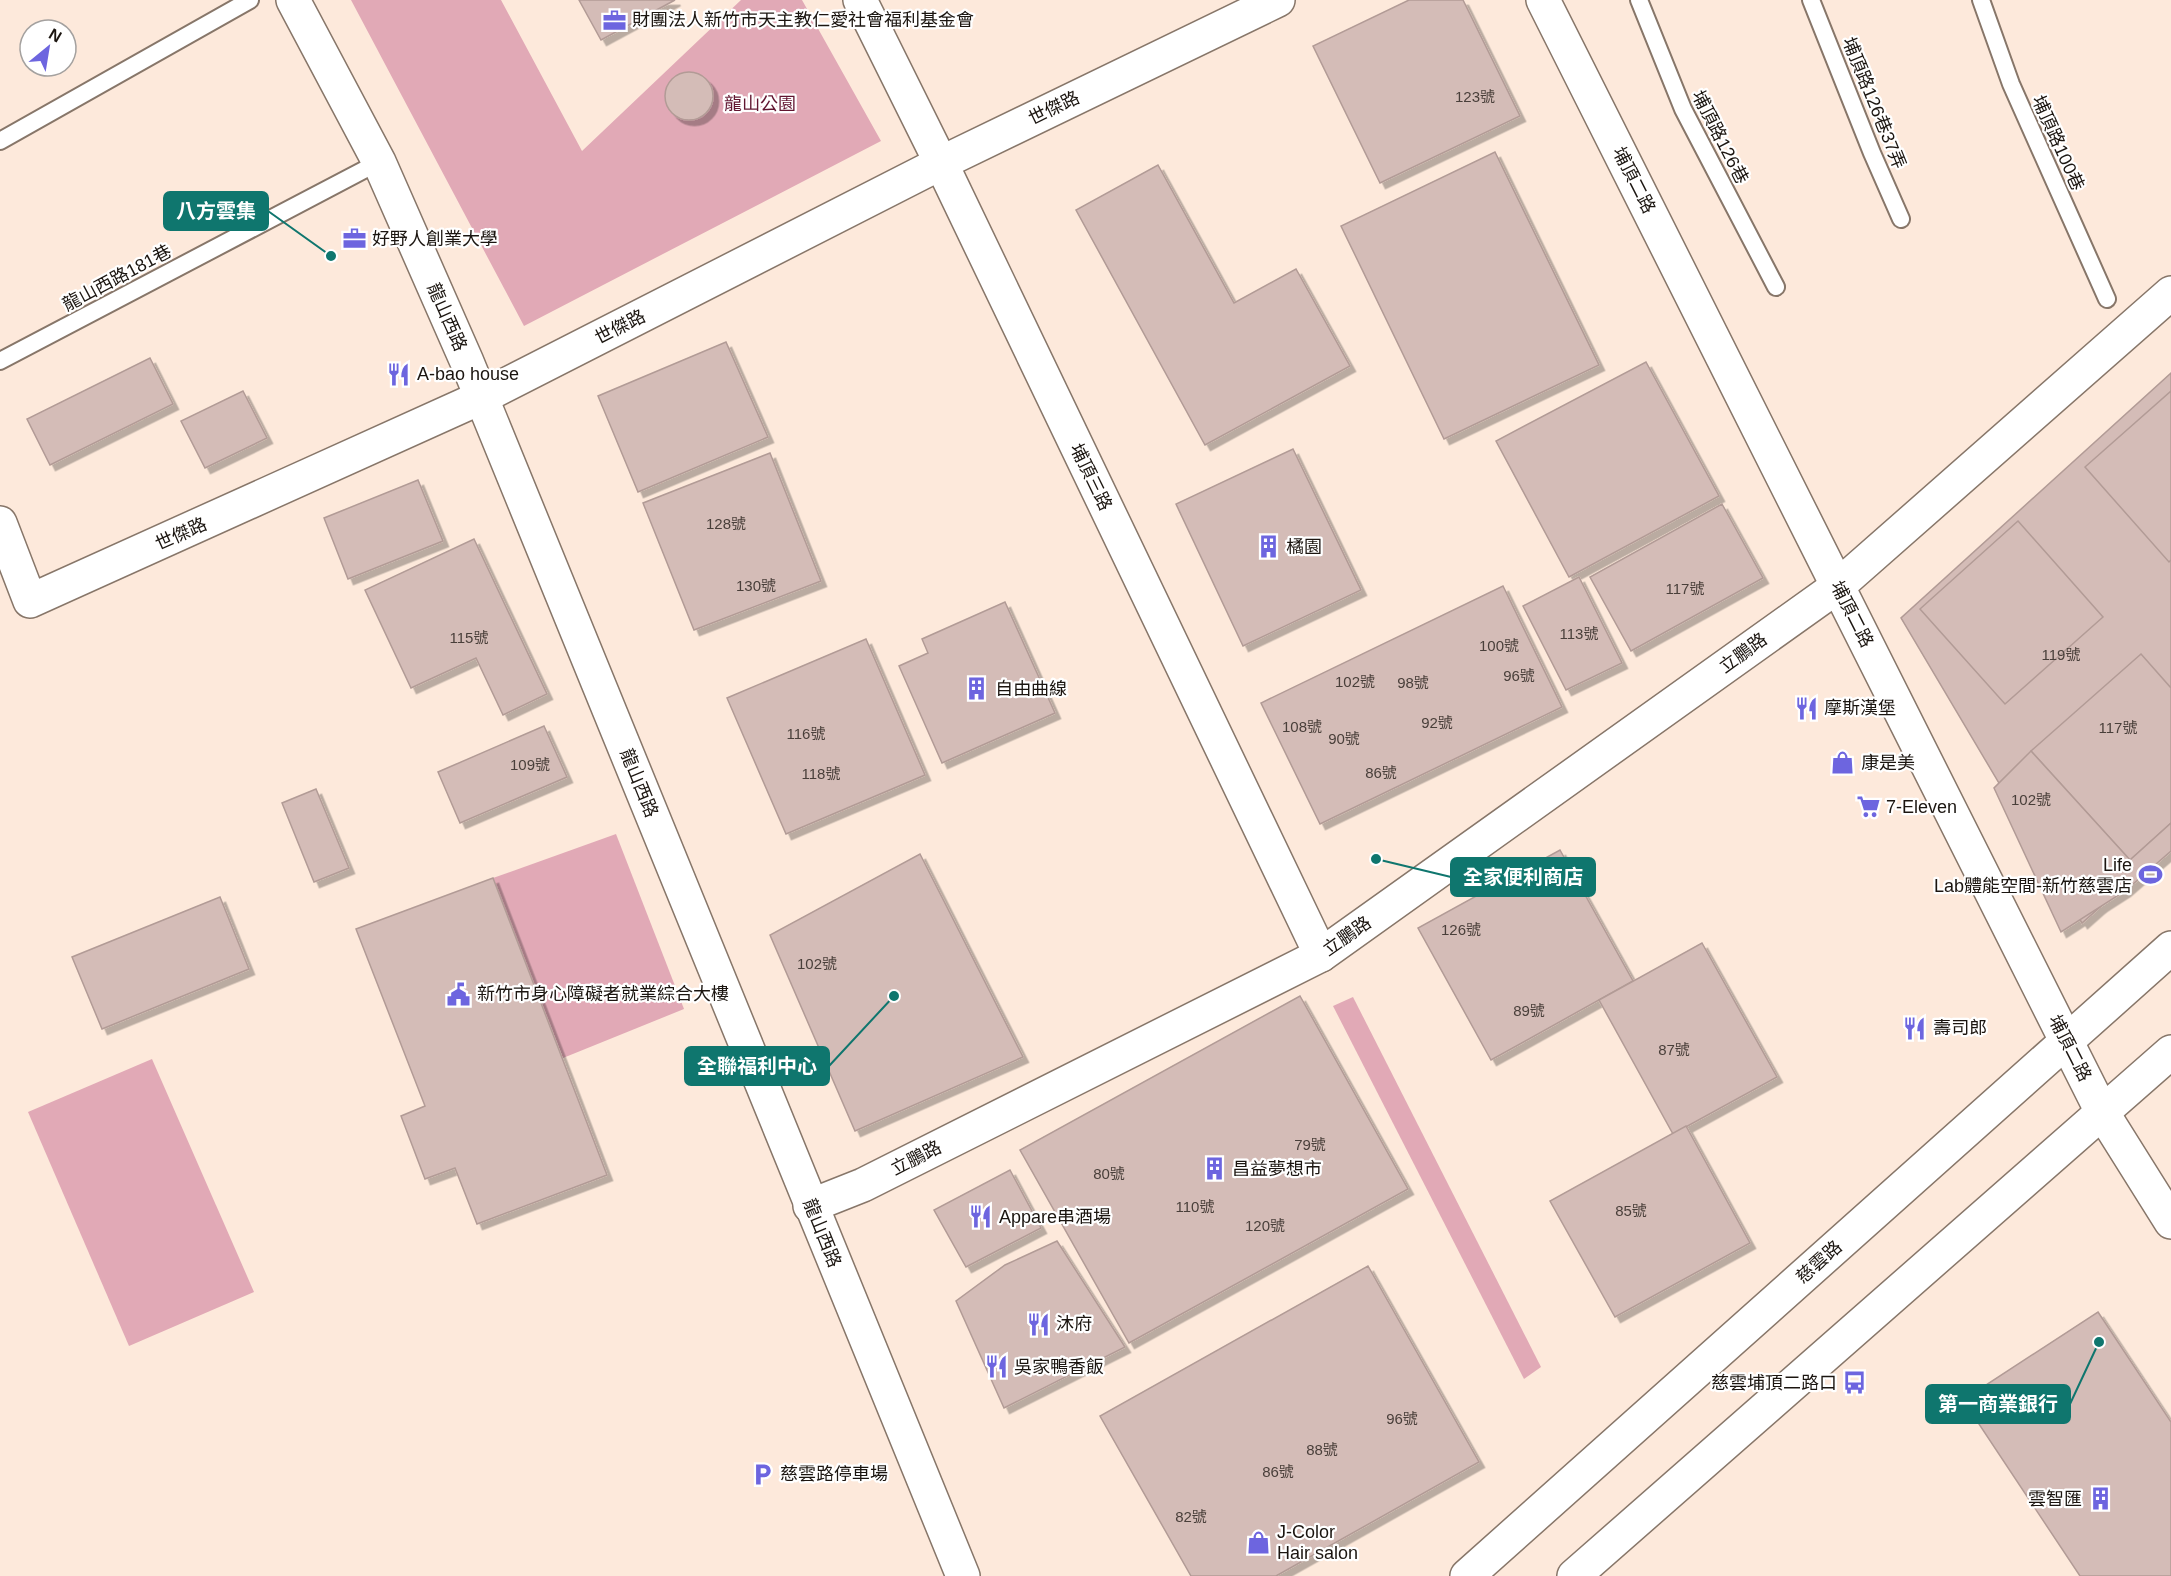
<svg xmlns="http://www.w3.org/2000/svg" width="2171" height="1576" viewBox="0 0 2171 1576" font-family="Helvetica,'Noto Sans TC',sans-serif">
  <style>
    .green { fill: #e1a9b6 }
    .building { fill: #d4bcb7; stroke: #b29b96; stroke-width: 1.5; filter: url(#shadow) }
    .lines { fill: none; stroke-linecap: round; stroke-linejoin: round }
    .service-casing { stroke: #877669; stroke-width: 20 }
    .minor-casing { stroke: #877669; stroke-width: 36 }
    .secondary-casing { stroke: #877669; stroke-width: 36 }
    .service { stroke: #fff; stroke-width: 16 }
    .minor { stroke: #fff; stroke-width: 33 }
    .secondary { stroke: #fff; stroke-width: 33 }
    .labels { text-anchor: middle; stroke-width: 4.5; stroke-linejoin: round; paint-order: stroke }
    .number-label { font-size: 15px; fill: #493f3a }
    .poi-label { font-size: 18px; fill: #1b1510; stroke: #fff; text-anchor: start }
    .street-label { font-size: 18px; fill: #1b1510; stroke: #fff }
    .park-label { font-size: 18px; fill: #611530; stroke: #fff }
    .leader { fill: none; stroke: #0f766e; stroke-width: 2 }
    .callout-dot { fill: #0f766e; stroke: #fff; stroke-width: 2 }
    .callout { fill: #0f766e; stroke: #0f766e; stroke-width: 2 }
    .callout-label { font-size: 20px; text-anchor: middle; font-weight: bold; fill: #fff }
  </style>
  <defs>
    <filter id="shadow"><feDropShadow dx="5.5" dy="5.5" stdDeviation="0" flood-color="#0004"/></filter>
  </defs>
  <rect width="100%" height="100%" fill="#fde9db"/>
  <g class="green">
    <path d="M351,0H501L582,151L741,0H802L881,141L524,326Z"/>
    <path d="M616,834L684,1009L563,1058L493,878Z"/>
    <path d="M1353,997L1541,1367L1524,1379L1333,1006Z"/>
    <path d="M152,1059L254,1292L129,1346L28,1112Z"/>
  </g>
  <g class="building">
    <path d="M579,0H675L601,40Z"/>
    <path d="M1409,0H1463L1520,116L1380,183L1313,46Z"/>
    <circle cx="689" cy="96" r="24"/>
    <path d="M1495,152L1599,365L1444,439L1341,226Z"/>
    <path d="M1158,165L1234,303L1296,269L1350,366L1205,445L1076,210Z"/>
    <path d="M726,342L768,437L638,492L598,396Z"/>
    <path d="M150,358L173,404L50,465L27,419Z"/>
    <path d="M1646,362L1719,496L1569,577L1496,441Z"/>
    <path d="M2171,373V844L2082,923L1901,618Z"/>
    <path d="M243,391L267,438L205,468L181,421Z"/>
    <path d="M2171,391V560L2169,562L2085,467Z"/>
    <path d="M1293,449L1361,590L1243,646L1176,504Z"/>
    <path d="M770,453L821,581L694,630L643,503Z"/>
    <path d="M418,480L443,541L348,579L324,518Z"/>
    <path d="M1722,504L1763,578L1631,651L1590,577Z"/>
    <path d="M2018,521L2103,617L2005,704L1920,609Z"/>
    <path d="M474,539L547,694L503,715L476,658L411,688L365,590Z"/>
    <path d="M1579,577L1622,663L1566,690L1523,606Z"/>
    <path d="M1503,586L1562,707L1320,824L1261,703Z"/>
    <path d="M1005,602L1055,713L942,763L899,666L928,653L922,639Z"/>
    <path d="M866,639L925,775L786,834L727,698Z"/>
    <path d="M2141,654L2171,688V823L2130,860L2031,751Z"/>
    <path d="M544,726L567,777L460,823L438,772Z"/>
    <path d="M2031,751L2130,860L2171,823V851L2125,891L2061,932L1994,788Z"/>
    <path d="M316,789L349,868L314,882L282,803Z"/>
    <path d="M1560,850L1633,981L1491,1060L1418,928Z"/>
    <path d="M920,854L1023,1057L855,1131L770,935Z"/>
    <path d="M493,878L607,1175L477,1224L455,1168L425,1179L401,1116L425,1106L356,929Z"/>
    <path d="M220,897L249,969L102,1029L72,957Z"/>
    <path d="M1702,943L1777,1077L1673,1134L1599,1000Z"/>
    <path d="M1300,996L1408,1189L1129,1343L1020,1150Z"/>
    <path d="M1686,1126L1750,1243L1615,1317L1550,1201Z"/>
    <path d="M1010,1170L1041,1228L966,1267L934,1210Z"/>
    <path d="M1057,1241L1125,1347L1004,1408L956,1301L1005,1265Z"/>
    <path d="M1368,1266L1479,1462L1276,1576H1191L1100,1416Z"/>
    <path d="M2098,1312L2171,1422V1576H2080L1963,1400Z"/>
  </g>
  <g class="lines">
    <defs>
      <g id="service">
        <path d="M1639,0L1683,109L1776,287"/>
        <path d="M1811,0L1872,153L1901,219"/>
        <path d="M1981,0L2011,84L2107,299"/>
        <path d="M0,141L250,0"/>
        <path d="M0,361L379,162"/>
      </g>
      <g id="minor">
        <path d="M293,0L379,162L467,362L963,1576"/>
        <path d="M860,0L941,163L1321,955"/>
        <path d="M1543,0L2102,1112L2171,1222"/>
        <path d="M0,523L30,601L482,397L941,163L1278,0"/>
        <path d="M810,1206L863,1185L1321,955L1838,586L2171,293"/>
      </g>
      <g id="secondary">
        <path d="M1467,1576L2171,948"/>
        <path d="M1574,1576L2171,1052"/>
      </g>
    </defs>
    <use href="#service" class="service-casing"/>
    <use href="#minor" class="minor-casing"/>
    <use href="#secondary" class="secondary-casing"/>
    <use href="#service" class="service"/>
    <use href="#minor" class="minor"/>
    <use href="#secondary" class="secondary"/>
  </g>
  <defs>
    <symbol id="office-bare" viewBox="-9 -9 18 18"><path d="M-6-3h4V-5.5h4V-3h4V5H-6ZM-1-4.5V-3h2v-1.5ZM-6 0V1H6V0Z" fill="#6d65df" stroke="#fff" stroke-width="2.5" paint-order="stroke"/></symbol>
    <symbol id="restaurant-bare" viewBox="-9 -9 18 18"><path d="M-5-6h1v4h1v-4h1v4h1v-4h1v5L-1.5 .5V6h-2V.5L-5-1ZM5-6V6H3V1.5H1.5Q1.5-4 5-6Z" fill="#6d65df" stroke="#fff" stroke-width="2.5" paint-order="stroke"/></symbol>
    <symbol id="building-bare" viewBox="-9 -9 18 18"><path d="M-4-6H4V6H1V3H-1V6H-4ZM-2.5-4.3h1.7v1.8h-1.7ZM.8-4.3h1.7v1.8H.8ZM-2.5-1h1.7V.8h-1.7ZM.8-1h1.7V.8H.8Z" fill="#6d65df" stroke="#fff" stroke-width="2.5" paint-order="stroke"/></symbol>
    <symbol id="shop-bare" viewBox="-9 -9 18 18"><path d="M-5-2.5h2.3a2.7 3.5 0 0 1 5.4 0H5L5.5 6h-11ZM-1.5-2.5h3a1.5 2.3 0 0 0-3 0Z" fill="#6d65df" stroke="#fff" stroke-width="2.5" paint-order="stroke"/></symbol>
    <symbol id="supermarket-bare" viewBox="-9 -9 18 18"><path d="M-6-5.5h2.5l.6 2H6L4.5 2H-2.5L-4.4-4H-6ZM-1.5 3.2a1.3 1.3 0 1 0 .1 0ZM3 3.2a1.3 1.3 0 1 0 .1 0Z" fill="#6d65df" stroke="#fff" stroke-width="2.5" paint-order="stroke"/></symbol>
    <symbol id="stadium-bare" viewBox="-9 -9 18 18"><path d="M0-5a6.5 5 0 1 0 0 10a6.5 5 0 1 0 0-10ZM-3.5-1.8h7v3.6h-7Z" fill="#6d65df" stroke="#fff" stroke-width="2.5" paint-order="stroke"/></symbol>
    <symbol id="civic-bare" viewBox="-9 -9 18 18"><path d="M-.6-6.5H3V-4.5H.6V-3L4-1V1h2V6H-6V1h2V-1L-.6-3ZM-1.2 2.5V6h2.4V2.5Z" fill="#6d65df" stroke="#fff" stroke-width="2.5" paint-order="stroke"/></symbol>
    <symbol id="bus-bare" viewBox="-9 -9 18 18"><path d="M-5-6H5V4H4V6H2V4H-2V6H-4V4H-5ZM-3.5-4V0h7V-4ZM-3.5 1.2v1.5H-2V1.2ZM2 1.2v1.5H3.5V1.2Z" fill="#6d65df" stroke="#fff" stroke-width="2.5" paint-order="stroke"/></symbol>
    <symbol id="parking-bare" viewBox="-9 -9 18 18"><path d="M-3.5-5.5H1a3.5 3.5 0 0 1 0 7H-1V5.5H-3.5ZM-1-3.4V-.6H.8a1.4 1.4 0 0 0 0-2.8Z" fill="#6d65df" stroke="#fff" stroke-width="2.5" paint-order="stroke"/></symbol>
  </defs>
  <g fill-rule="evenodd">
    <use href="#office-bare" x="598" y="4" width="33" height="33"/>
    <use href="#office-bare" x="338" y="222" width="33" height="33"/>
    <use href="#restaurant-bare" x="382" y="358" width="33" height="33"/>
    <use href="#building-bare" x="1252" y="530" width="33" height="33"/>
    <use href="#building-bare" x="960" y="672" width="33" height="33"/>
    <use href="#restaurant-bare" x="1790" y="692" width="33" height="33"/>
    <use href="#shop-bare" x="1826" y="746" width="33" height="33"/>
    <use href="#supermarket-bare" x="1852" y="790" width="33" height="33"/>
    <use href="#stadium-bare" x="2134" y="858" width="33" height="33"/>
    <use href="#civic-bare" x="442" y="978" width="33" height="33"/>
    <use href="#restaurant-bare" x="1898" y="1012" width="33" height="33"/>
    <use href="#building-bare" x="1198" y="1152" width="33" height="33"/>
    <use href="#restaurant-bare" x="964" y="1200" width="33" height="33"/>
    <use href="#restaurant-bare" x="1022" y="1308" width="33" height="33"/>
    <use href="#restaurant-bare" x="980" y="1350" width="33" height="33"/>
    <use href="#bus-bare" x="1838" y="1366" width="33" height="33"/>
    <use href="#parking-bare" x="746" y="1458" width="33" height="33"/>
    <use href="#building-bare" x="2084" y="1482" width="33" height="33"/>
    <use href="#shop-bare" x="1242" y="1526" width="33" height="33"/>
  </g>
  <g class="labels">
    <g class="number-label">
      <text x="1475" y="102">123號</text>
      <text x="726" y="529">128號</text>
      <text x="756" y="591">130號</text>
      <text x="1685" y="594">117號</text>
      <text x="1579" y="639">113號</text>
      <text x="469" y="643">115號</text>
      <text x="1499" y="651">100號</text>
      <text x="2061" y="660">119號</text>
      <text x="1519" y="681">96號</text>
      <text x="1355" y="687">102號</text>
      <text x="1413" y="688">98號</text>
      <text x="1437" y="728">92號</text>
      <text x="1302" y="732">108號</text>
      <text x="2118" y="733">117號</text>
      <text x="806" y="739">116號</text>
      <text x="1344" y="744">90號</text>
      <text x="530" y="770">109號</text>
      <text x="1381" y="778">86號</text>
      <text x="821" y="779">118號</text>
      <text x="2031" y="805">102號</text>
      <text x="1461" y="935">126號</text>
      <text x="817" y="969">102號</text>
      <text x="1529" y="1016">89號</text>
      <text x="1674" y="1055">87號</text>
      <text x="1310" y="1150">79號</text>
      <text x="1109" y="1179">80號</text>
      <text x="1195" y="1212">110號</text>
      <text x="1631" y="1216">85號</text>
      <text x="1265" y="1231">120號</text>
      <text x="1402" y="1424">96號</text>
      <text x="1322" y="1455">88號</text>
      <text x="1278" y="1477">86號</text>
      <text x="1191" y="1522">82號</text>
    </g>
    <g class="poi-label">
      <text x="632" y="26">財團法人新竹市天主教仁愛社會福利基金會</text>
      <text x="372" y="245">好野人創業大學</text>
      <text x="417" y="380">A-bao house</text>
      <text x="1286" y="553">橘園</text>
      <text x="995" y="695">自由曲線</text>
      <text x="1824" y="714">摩斯漢堡</text>
      <text x="1861" y="769">康是美</text>
      <text x="1886" y="813">7-Eleven</text>
      <text x="2132" y="871" text-anchor="end">Life<tspan x="2132" dy="21">Lab體能空間-新竹慈雲店</tspan></text>
      <text x="477" y="1000">新竹市身心障礙者就業綜合大樓</text>
      <text x="1933" y="1034">壽司郎</text>
      <text x="1232" y="1175">昌益夢想市</text>
      <text x="999" y="1223">Appare串酒場</text>
      <text x="1056" y="1330">沐府</text>
      <text x="1014" y="1373">吳家鴨香飯</text>
      <text x="1837" y="1389" text-anchor="end">慈雲埔頂二路口</text>
      <text x="780" y="1480">慈雲路停車場</text>
      <text x="2082" y="1505" text-anchor="end">雲智匯</text>
      <text x="1277" y="1538">J-Color<tspan x="1277" dy="21">Hair salon</tspan></text>
    </g>
    <g class="street-label">
      <text transform="translate(1874 103) rotate(68)" y="6">埔頂路126巷37弄</text>
      <text transform="translate(1054 108) rotate(-26)" y="6">世傑路</text>
      <text transform="translate(1720 137) rotate(63)" y="6">埔頂路126巷</text>
      <text transform="translate(2058 143) rotate(66)" y="6">埔頂路100巷</text>
      <text transform="translate(1634 180) rotate(63)" y="6">埔頂二路</text>
      <text transform="translate(117 278) rotate(-28)" y="6">龍山西路181巷</text>
      <text transform="translate(447 317) rotate(66)" y="6">龍山西路</text>
      <text transform="translate(620 327) rotate(-27)" y="6">世傑路</text>
      <text transform="translate(1091 477) rotate(64)" y="6">埔頂三路</text>
      <text transform="translate(181 534) rotate(-24)" y="6">世傑路</text>
      <text transform="translate(1852 614) rotate(63)" y="6">埔頂二路</text>
      <text transform="translate(1743 653) rotate(-36)" y="6">立鵬路</text>
      <text transform="translate(639 783) rotate(68)" y="6">龍山西路</text>
      <text transform="translate(1347 936) rotate(-35)" y="6">立鵬路</text>
      <text transform="translate(2070 1048) rotate(63)" y="6">埔頂二路</text>
      <text transform="translate(916 1158) rotate(-27)" y="6">立鵬路</text>
      <text transform="translate(822 1233) rotate(68)" y="6">龍山西路</text>
      <text transform="translate(1819 1262) rotate(-42)" y="6">慈雲路</text>
    </g>
    <g class="park-label">
      <text x="760" y="110">龍山公園</text>
    </g>
  </g>
  <path class="leader" d="M331 256L268 211M1376 859L1451 877M894 996L829 1066M2099 1342L2070 1404"/>
  <g class="callout-dot">
    <circle cx="331" cy="256" r="6"/>
    <circle cx="1376" cy="859" r="6"/>
    <circle cx="894" cy="996" r="6"/>
    <circle cx="2099" cy="1342" r="6"/>
  </g>
  <g class="callout">
    <rect x="164" y="192" width="104" height="38" rx="6"/>
    <rect x="1451" y="858" width="144" height="38" rx="6"/>
    <rect x="685" y="1047" width="144" height="38" rx="6"/>
    <rect x="1926" y="1385" width="144" height="38" rx="6"/>
  </g>
  <g class="callout-label">
    <text x="216" y="218">八方雲集</text>
    <text x="1523" y="884">全家便利商店</text>
    <text x="757" y="1073">全聯福利中心</text>
    <text x="1998" y="1411">第一商業銀行</text>
  </g>
  <g transform="translate(48 48) rotate(30)"><circle r="28" fill="#ffffff" stroke="#a4a19f" stroke-width="1.5"/>
  <path d="M0-4.5L10 22L0 15L-10 22Z" fill="#6d65df"/>
  <text y="-9" font-size="16" font-weight="bold" text-anchor="middle" fill="#1b1510">N</text>
  </g>
</svg>
